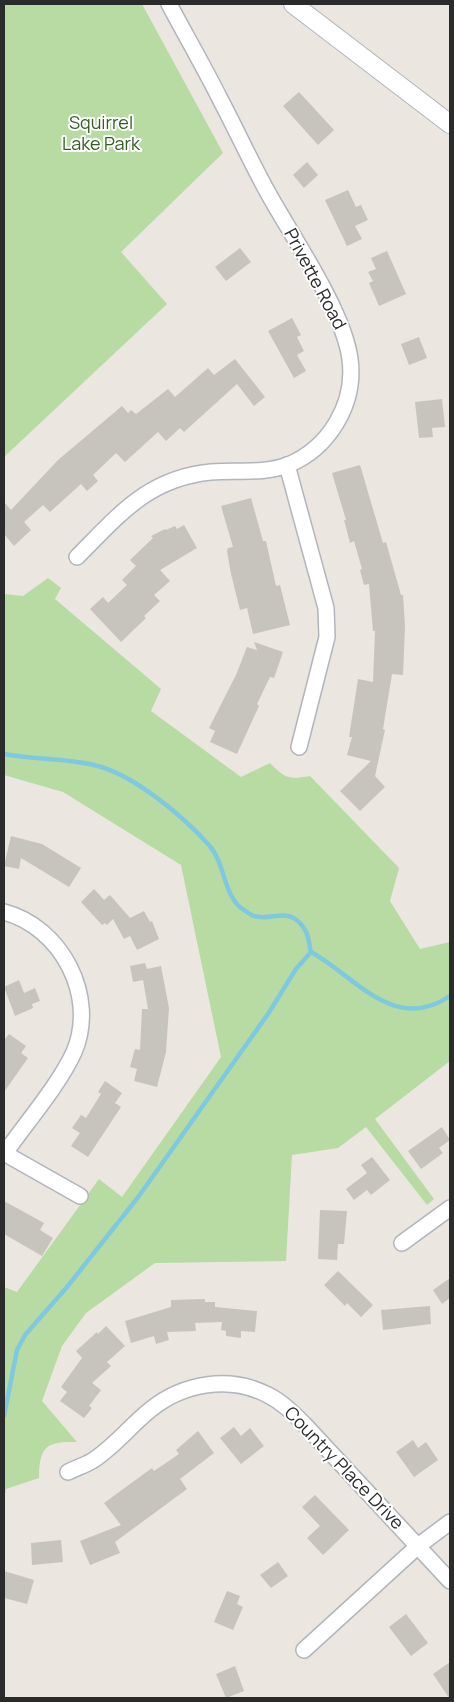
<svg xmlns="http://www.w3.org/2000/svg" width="454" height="1702" viewBox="0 0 454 1702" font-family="Manrope,sans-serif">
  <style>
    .green { fill: #b7dba3 }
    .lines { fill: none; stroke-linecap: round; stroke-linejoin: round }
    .stream { stroke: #7fc9e0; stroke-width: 4.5 }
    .building { fill: #c7c4be }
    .minor-casing { stroke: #b3b5bd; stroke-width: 18 }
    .tertiary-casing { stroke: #b3b5bd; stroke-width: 20 }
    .minor { stroke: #fff; stroke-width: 15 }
    .tertiary { stroke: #fff; stroke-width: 18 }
    .labels { text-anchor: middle; stroke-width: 4; stroke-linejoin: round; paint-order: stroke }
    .park-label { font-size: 18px; fill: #326023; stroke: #fff }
    .street-label { font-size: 18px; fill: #2b2b2b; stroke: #fff }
  </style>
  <rect width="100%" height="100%" fill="#ebe6df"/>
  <g class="green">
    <path d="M4,4H142L223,153L121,252L167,304L4,457Z"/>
    <path d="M48,578L61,588L55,599L161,689L151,711L241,777L270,763C285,778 288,780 310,776L399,868L390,901L420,949L450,942V1061L375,1119L434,1199L427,1205L366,1127L338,1148L292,1155L286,1261L155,1263L86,1313L62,1346L42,1401L77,1442C47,1441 39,1446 39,1478L6,1489L4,1499V1287L17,1292L99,1179L122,1197L221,1057L181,865L63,792L4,775V594L23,596Z"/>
  </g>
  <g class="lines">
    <g class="stream">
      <path d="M4,754C34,760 68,758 98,766C135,776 183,816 209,845C225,863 223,893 241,908C245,910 250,915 254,916C273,922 290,904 305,930C309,936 309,945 311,952C355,976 394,1034 450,996"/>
      <path d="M4,1416L17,1350L25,1335L67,1287L139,1196L268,1014L296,969L311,952"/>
    </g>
  </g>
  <g class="building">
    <path d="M299,92L334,130L318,145L283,106Z"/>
    <path d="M307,162L318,175L304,188L293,175Z"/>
    <path d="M348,190L356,207L361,205L368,220L355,226L362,239L347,246L325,200Z"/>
    <path d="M240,248L251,262L226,281L215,267Z"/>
    <path d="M387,251L406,294L379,306L369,283L373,281L368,272L376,269L371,258Z"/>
    <path d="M292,318L301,335L297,337L304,351L297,355L306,371L294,378L268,331Z"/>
    <path d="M419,337L427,358L409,365L401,344Z"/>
    <path d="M235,359L265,397L254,406L237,384L184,432L180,428L166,441L158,432L125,462L116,453L93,475L98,481L87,491L81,484L50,512L43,505L24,522L31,530L14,546L4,534V502L11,510L58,460L122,406L128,413L131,410L136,414L168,389L175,397L208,368L214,375Z"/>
    <path d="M442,399L445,427L432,428L433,437L419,438L415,402Z"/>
    <path d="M360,465L383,543L386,542L401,595H403L405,626L403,675L392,674L383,729L385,730L375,776L385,787L360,811L340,791L371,761L347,755L352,737H349L358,679L373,682L375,631H373L369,584L364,585L360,570L362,569L354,541L350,543L344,520H346L332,473Z"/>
    <path d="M251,498L263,541H266L276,586L280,585L290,625L253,634L247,608L240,610L231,574L227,551L228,548L233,547L221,506Z"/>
    <path d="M184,525L197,548L160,570L170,581L154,595L160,601L144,616L146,618L121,642L90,609L103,597L108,603L127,585L122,580L136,566L130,560L153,538L151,536L165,529L166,530L175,526L177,529Z"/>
    <path d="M254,642L283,652L274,678L270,677L257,704L259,706L237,754L210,742L215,731L209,728L236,675L247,647L257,650Z"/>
    <path d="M11,836L42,844L81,868L69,887L21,858L19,869L4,866Z"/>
    <path d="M94,889L104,900L110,895L130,918L144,911L150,922L152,921L159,939L137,950L130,936L124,939L113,919L107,925L105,923L102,925L81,902Z"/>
    <path d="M145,963L147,969L161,966L169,1008L166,1052L157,1087L134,1081L137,1069L130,1067L135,1049L140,1050L142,1009H148L143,980L133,982L130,966Z"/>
    <path d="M19,980L24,993L35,988L40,1001L32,1004L33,1008L15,1016L4,987Z"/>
    <path d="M9,1034L26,1046L21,1053L28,1058L4,1092V1040Z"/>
    <path d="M105,1081L122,1093L115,1103L121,1107L88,1157L71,1146L80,1133L72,1128L81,1115L86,1118L101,1094L98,1092Z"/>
    <path d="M442,1127L450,1140L439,1148L443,1153L421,1169L408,1151Z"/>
    <path d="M372,1157L390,1180L371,1195L367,1190L354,1200L346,1189L367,1173L361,1165Z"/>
    <path d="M4,1201L44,1223L40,1230L53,1238L42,1256L4,1234Z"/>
    <path d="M320,1210L347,1211L344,1244H338L337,1260L318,1259Z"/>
    <path d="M338,1271L373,1305L361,1317L347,1303L345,1306L324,1285Z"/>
    <path d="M450,1278V1298L442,1304L433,1290Z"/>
    <path d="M205,1299V1302H215V1307L257,1311L255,1332L241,1331V1338L226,1336V1331L221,1330L222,1322L195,1323L196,1331L167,1332L169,1340L156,1344L154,1336L131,1343L125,1321L171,1307V1300Z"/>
    <path d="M430,1306L431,1324L383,1330L381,1310Z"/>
    <path d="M106,1326L125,1346L107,1362L111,1366L92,1383L101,1390L89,1406L92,1408L84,1418L60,1401L67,1392L61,1387L82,1358L76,1351L97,1332L98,1334Z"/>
    <path d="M234,1427L241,1436L250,1428L264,1446L241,1464L220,1438Z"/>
    <path d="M198,1431L214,1453L180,1479L187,1489L115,1542L120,1553L90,1565L80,1541L121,1525L104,1503L152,1468L154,1471L179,1454L176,1450Z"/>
    <path d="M413,1440L418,1448L426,1442L438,1460L414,1477L396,1452Z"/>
    <path d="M315,1495L349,1530L323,1555L307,1538L320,1526L302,1507Z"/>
    <path d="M61,1540L63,1562L32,1565L31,1543Z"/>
    <path d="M278,1562L288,1576L271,1588L260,1575Z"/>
    <path d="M4,1571L34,1580L27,1604L4,1598Z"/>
    <path d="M227,1591L240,1596L237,1604L243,1607L233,1630L214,1622Z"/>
    <path d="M406,1614L428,1643L411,1656L389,1627Z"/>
    <path d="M450,1662V1698H449L433,1674Z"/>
    <path d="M235,1666L244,1691L226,1698L216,1674Z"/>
  </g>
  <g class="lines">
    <defs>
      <g id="minor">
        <path d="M287,465L326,608L327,637L299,747"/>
        <path d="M77,557C119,515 148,478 211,472C237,470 263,474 288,465C329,448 356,404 350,359C344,313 296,242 272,200C253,167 238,133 220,99C204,67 186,36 169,4"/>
        <path d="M4,912C61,927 98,996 74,1052C59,1085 26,1123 5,1153"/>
        <path d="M4,1153L80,1196"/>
        <path d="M402,1243L450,1208"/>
        <path d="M68,1472C76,1468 85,1465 92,1461C114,1447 130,1426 150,1410C183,1383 229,1375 268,1395C282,1402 293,1413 304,1424L450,1581"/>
        <path d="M304,1650L418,1546L450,1522"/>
      </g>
      <path id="tertiary" d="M293,4L450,124"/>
    </defs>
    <use href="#minor" class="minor-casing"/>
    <use href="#tertiary" class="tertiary-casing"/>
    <use href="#minor" class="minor"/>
    <use href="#tertiary" class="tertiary"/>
  </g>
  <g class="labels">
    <g class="park-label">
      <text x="101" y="129">Squirrel<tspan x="101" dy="21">Lake Park</tspan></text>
    </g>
    <g class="street-label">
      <text transform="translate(315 279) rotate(62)" y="6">Privette Road</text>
      <text transform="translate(344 1468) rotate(46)" y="6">Country Place Drive</text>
    </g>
  </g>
  <rect width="454" height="1702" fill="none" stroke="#2b2b2b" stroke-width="10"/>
</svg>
